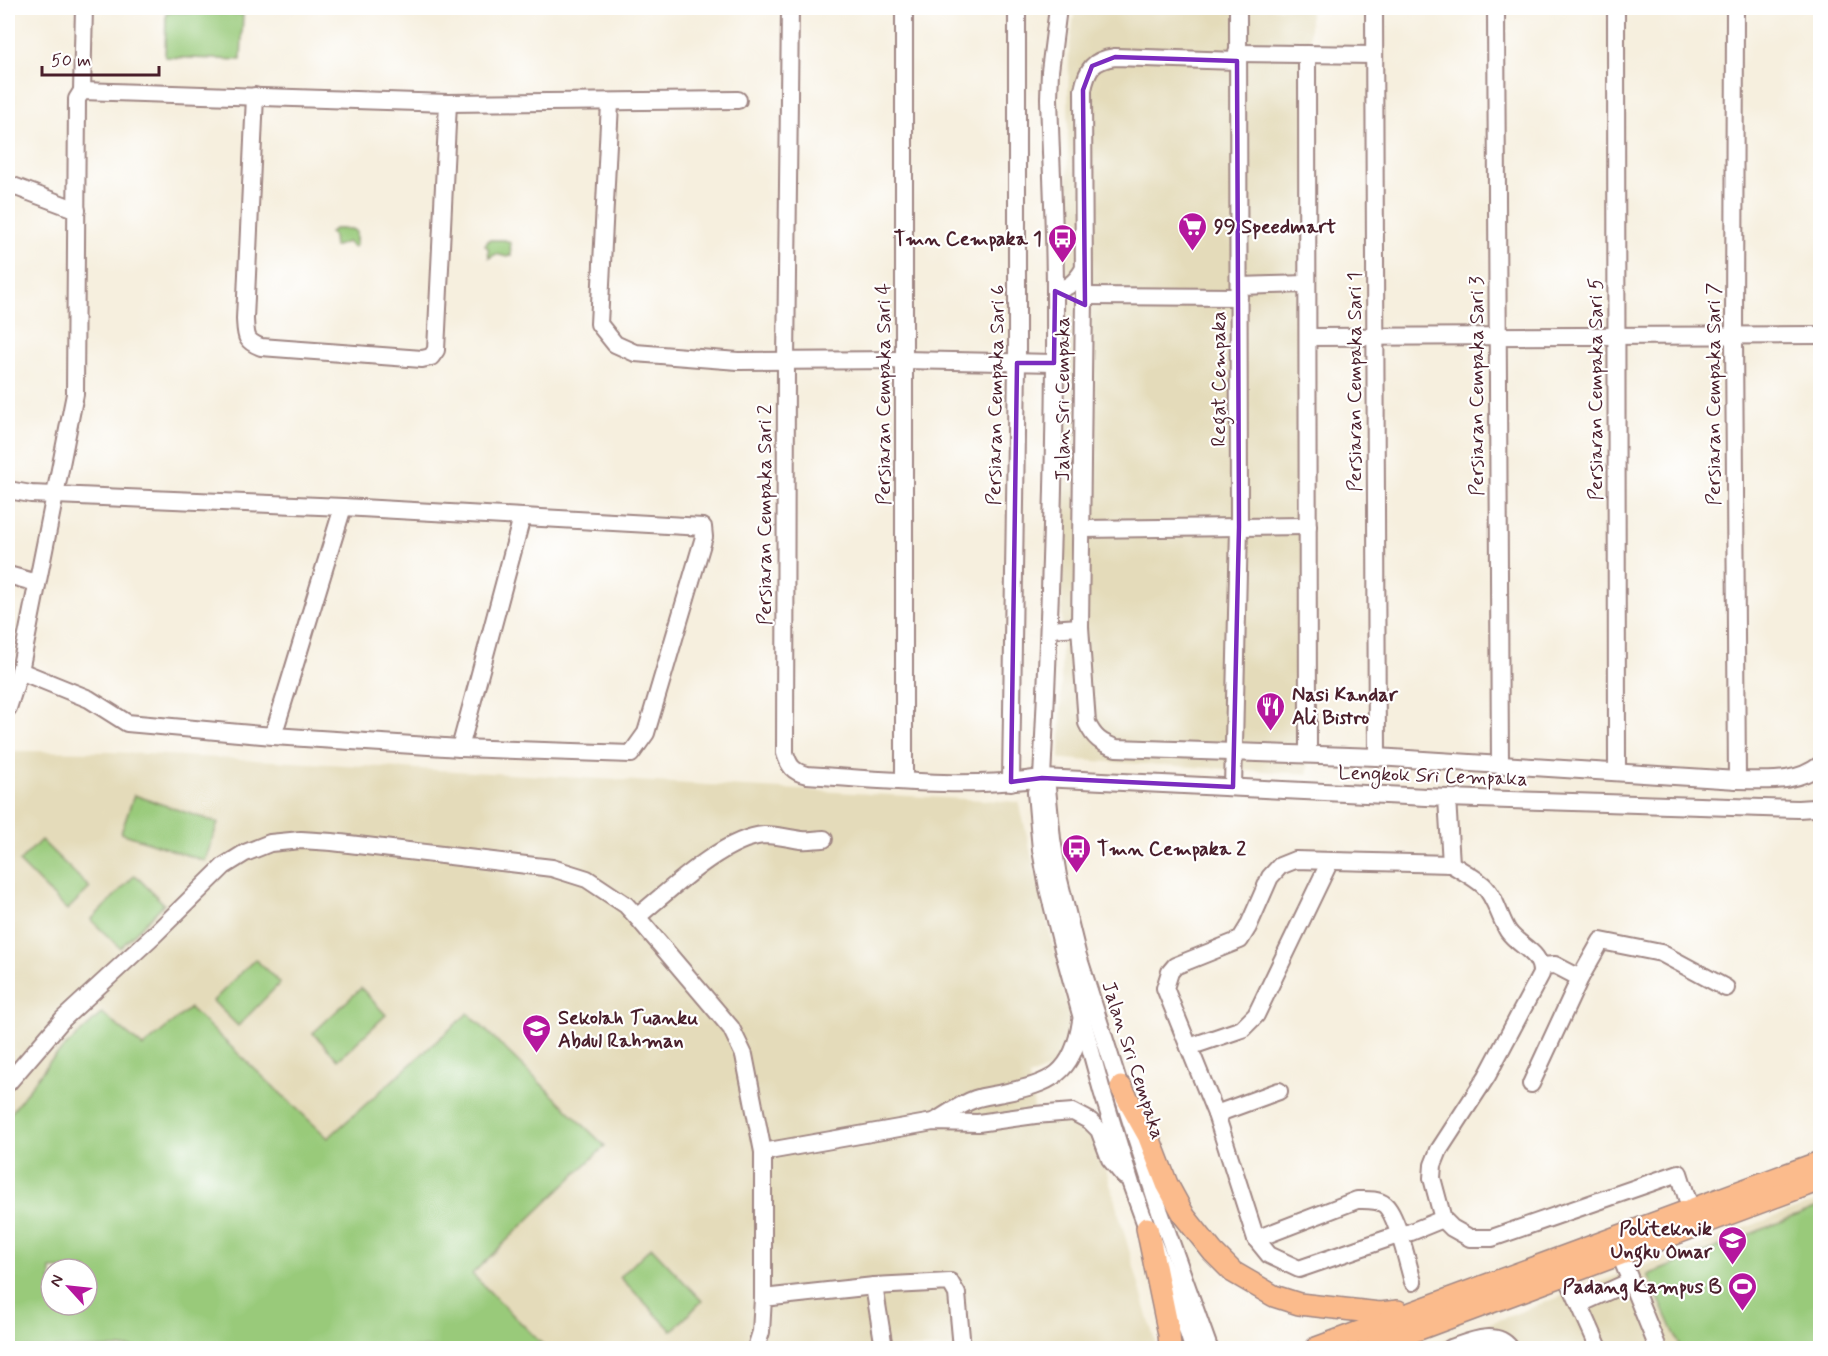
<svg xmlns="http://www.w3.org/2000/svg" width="1828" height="1356" viewBox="0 0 1828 1356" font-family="Mynerve,sans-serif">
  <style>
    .built { fill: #e4dbba; fill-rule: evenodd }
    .green { fill: #99ca7a; stroke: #727452; stroke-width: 1.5; fill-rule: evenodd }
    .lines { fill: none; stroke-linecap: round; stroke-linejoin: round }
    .minor-casing { stroke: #a08784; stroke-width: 20 }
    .major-casing { stroke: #a08784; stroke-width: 24 }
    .minor { stroke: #fff; stroke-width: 16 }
    .major { stroke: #fbbb8c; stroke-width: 21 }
    .marked { fill: none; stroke: #7b2cbf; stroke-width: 4.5; stroke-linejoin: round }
    .labels { text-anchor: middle; stroke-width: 4.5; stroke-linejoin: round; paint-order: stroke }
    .poi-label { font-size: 20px; font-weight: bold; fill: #4a1f2b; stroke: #fff; text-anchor: start }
    .street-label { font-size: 20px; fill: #4a1f2b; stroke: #fff }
  </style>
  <rect width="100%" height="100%" fill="#fff"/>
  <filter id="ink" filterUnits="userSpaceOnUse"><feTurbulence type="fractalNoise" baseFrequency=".0167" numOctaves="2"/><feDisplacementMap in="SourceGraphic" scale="12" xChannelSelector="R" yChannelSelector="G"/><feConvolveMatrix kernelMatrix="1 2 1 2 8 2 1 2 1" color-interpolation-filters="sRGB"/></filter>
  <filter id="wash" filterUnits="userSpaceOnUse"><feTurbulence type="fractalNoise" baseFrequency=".008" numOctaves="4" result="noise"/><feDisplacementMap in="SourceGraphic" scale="24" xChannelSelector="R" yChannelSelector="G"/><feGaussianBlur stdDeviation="1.35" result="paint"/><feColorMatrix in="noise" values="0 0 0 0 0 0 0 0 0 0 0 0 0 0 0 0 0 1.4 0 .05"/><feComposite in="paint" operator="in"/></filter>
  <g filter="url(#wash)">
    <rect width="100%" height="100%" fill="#f6efde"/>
    <g class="built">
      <path d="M1075,8H1310L1308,774L1060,759L1069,52Z"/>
      <path d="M8,751L111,752L1019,802L1069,1013V1047L1064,1058L1049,1069L1029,1077L1036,1119L1053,1118L1074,1122L1088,1129L1098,1141L1157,1348H8ZM51,1269H87V1305H51Z"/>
      <path d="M1820,1200V1348H1419L1469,1331Z"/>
    </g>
    <g class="green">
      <path d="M166,12L243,14L241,60L165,57Z"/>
      <path d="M334,229H351L356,231V245L353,247L347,242L334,247L333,236L330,233Z"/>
      <path d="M489,240H505L510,243L511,255L507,257L496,254L489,258L488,248L485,245Z"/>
      <path d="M134,795L218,823L205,861L121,833Z"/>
      <path d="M41,840L90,888L67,910L19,862Z"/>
      <path d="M135,875L164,904L120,948L91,920Z"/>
      <path d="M255,959L280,983L238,1026L213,1001Z"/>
      <path d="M361,988L386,1015L338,1060L313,1033Z"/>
      <path d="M190,1008L328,1138L468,1013L605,1146L472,1274L546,1348H8V1117L50,1061L102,1013L143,1047ZM51,1269H87V1305H51Z"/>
      <path d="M1820,1206V1348H1681L1648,1275Z"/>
      <path d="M651,1247L702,1301L672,1331L620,1277Z"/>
    </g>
  </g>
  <g filter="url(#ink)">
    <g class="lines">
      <defs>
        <g id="minor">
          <path d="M790,8L786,361L785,753C789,766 793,772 807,775C884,780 965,789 1042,778L1447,798L1798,809L1813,808L1820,804"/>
          <path d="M904,8V781"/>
          <path d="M1058,8L1050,71L1049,98C1051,163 1055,228 1055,293C1056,455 1050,617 1042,778L1036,792L1041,850L1048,888L1064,953L1102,1091L1131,1184L1147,1228L1178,1302L1193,1348"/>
          <path d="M1374,8L1377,757"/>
          <path d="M1496,8L1500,765"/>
          <path d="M1616,8L1617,771"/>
          <path d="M1735,8L1734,336L1737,780"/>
          <path d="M1237,53L1374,55"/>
          <path d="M1307,54L1308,754"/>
          <path d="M1237,61L1115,57C1093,60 1087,69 1083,90L1084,296L1080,627L1087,723C1094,738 1101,743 1116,748L1377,757L1737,780C1766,780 1796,784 1820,765"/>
          <path d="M82,91L84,8"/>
          <path d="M255,96L245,319C246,336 245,341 261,347L422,359L431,357L436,350L448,103"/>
          <path d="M610,103L599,324L615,344L635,353L738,361L904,360L1054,363"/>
          <path d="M8,184L77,210"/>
          <path d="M1240,286L1307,284"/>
          <path d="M1055,291C1069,287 1075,283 1083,270"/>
          <path d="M1084,296L1239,297"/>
          <path d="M1308,337L1820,335"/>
          <path d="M8,490L31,494L343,507L703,527L704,537L646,733L631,754L460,748L273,736L127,723L89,699L20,671"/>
          <path d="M1082,529L1308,526"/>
          <path d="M8,575L37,583"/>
          <path d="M1049,629L1080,627"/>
          <path d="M8,708L20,671L75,394L77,99L82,91L448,103L738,100"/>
          <path d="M273,736L343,507"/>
          <path d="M460,748L522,517"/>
          <path d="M1042,778L1047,788L1052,839L1058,876L1077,953L1160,1212L1209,1348"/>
          <path d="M1011,782L1017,363V8"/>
          <path d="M1233,787L1239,527L1238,8"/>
          <path d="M1447,798L1451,864C1462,871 1474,877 1483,885C1496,897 1499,917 1508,931C1519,947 1542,952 1541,974L1487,1076L1439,1150L1433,1165L1432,1178L1443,1219L1452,1228L1470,1238H1492L1679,1173L1694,1220"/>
          <path d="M637,917C669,891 723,838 764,835C777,835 788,838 801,840C808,841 817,839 824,839"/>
          <path d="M1541,966L1555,965L1580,978"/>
          <path d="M1189,1047L1242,1029L1256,1015L1330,861"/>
          <path d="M8,1083L63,1019L154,935L224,866L245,853L270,843L301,840L332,842L552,868L587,879L626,905L637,917L731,1028L744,1055L763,1152V1298L761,1332L756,1348"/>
          <path d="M1531,1084L1580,978L1601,941L1661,953L1726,988"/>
          <path d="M1216,1114L1279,1091"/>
          <path d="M934,1122C947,1114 961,1104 975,1099C983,1096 994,1095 1003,1093C1051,1083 1073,1075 1081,1021"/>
          <path d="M763,1152L933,1122L978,1123L1035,1115L1073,1112L1090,1121L1099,1130L1110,1159L1124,1176"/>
          <path d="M1443,1219L1411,1232L1398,1235L1299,1269L1269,1255L1256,1239L1216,1114L1165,988L1170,972L1175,966L1240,940L1248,927L1270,877L1280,866L1295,860L1451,864"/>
          <path d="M1256,1239L1357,1200C1366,1200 1378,1199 1385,1205C1397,1215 1408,1265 1413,1282"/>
          <path d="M1616,1245L1658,1348"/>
          <path d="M1562,1265L1599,1348"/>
          <path d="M874,1286L884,1348"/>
          <path d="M763,1298L874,1286L950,1282L957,1294L962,1348"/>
          <path d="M1580,1304L1631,1281"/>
          <path d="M1451,1348C1469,1342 1496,1329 1510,1348"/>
        </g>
        <g id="major">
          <path d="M1121,1087L1148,1135L1167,1184L1185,1217L1213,1252L1233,1272L1274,1296L1299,1304L1380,1313L1398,1311"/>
          <path d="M1147,1228L1169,1334L1170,1348"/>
          <path d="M1316,1348L1820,1162"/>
          <path d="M1368,1348L1820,1180"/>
        </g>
      </defs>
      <use href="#minor" class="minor-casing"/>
      <use href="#major" class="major-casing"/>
      <use href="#minor" class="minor"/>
      <use href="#major" class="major"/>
    </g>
  </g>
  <path class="marked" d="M1115,57L1237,61L1239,527L1233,787L1042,778L1011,782L1017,363H1054L1055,291L1085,305L1083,90L1092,66Z"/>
  <defs>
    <symbol id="supermarket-pin" viewBox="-11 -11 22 30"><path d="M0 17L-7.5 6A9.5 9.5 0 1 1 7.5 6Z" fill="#b5179e" stroke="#fff"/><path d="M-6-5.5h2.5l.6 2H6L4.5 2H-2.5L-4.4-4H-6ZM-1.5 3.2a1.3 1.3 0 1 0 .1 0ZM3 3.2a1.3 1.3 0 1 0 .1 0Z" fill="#fff"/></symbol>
    <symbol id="bus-pin" viewBox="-11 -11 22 30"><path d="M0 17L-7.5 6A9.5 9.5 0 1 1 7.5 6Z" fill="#b5179e" stroke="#fff"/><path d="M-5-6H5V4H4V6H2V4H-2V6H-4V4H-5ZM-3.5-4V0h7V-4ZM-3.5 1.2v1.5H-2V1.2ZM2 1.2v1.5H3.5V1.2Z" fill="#fff"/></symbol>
    <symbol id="restaurant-pin" viewBox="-11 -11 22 30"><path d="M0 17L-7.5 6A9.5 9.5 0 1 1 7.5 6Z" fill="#b5179e" stroke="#fff"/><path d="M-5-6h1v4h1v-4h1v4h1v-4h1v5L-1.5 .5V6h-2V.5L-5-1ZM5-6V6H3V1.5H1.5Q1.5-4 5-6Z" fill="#fff"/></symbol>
    <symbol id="school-pin" viewBox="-11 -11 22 30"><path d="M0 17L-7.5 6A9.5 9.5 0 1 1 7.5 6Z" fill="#b5179e" stroke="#fff"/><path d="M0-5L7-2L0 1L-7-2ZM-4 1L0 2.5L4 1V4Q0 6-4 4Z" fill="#fff"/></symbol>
    <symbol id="university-pin" viewBox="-11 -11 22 30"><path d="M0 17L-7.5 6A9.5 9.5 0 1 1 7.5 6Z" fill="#b5179e" stroke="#fff"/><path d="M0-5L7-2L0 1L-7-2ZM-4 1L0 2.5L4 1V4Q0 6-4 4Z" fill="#fff"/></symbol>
    <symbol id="stadium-pin" viewBox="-11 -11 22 30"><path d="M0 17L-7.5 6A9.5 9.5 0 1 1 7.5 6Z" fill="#b5179e" stroke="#fff"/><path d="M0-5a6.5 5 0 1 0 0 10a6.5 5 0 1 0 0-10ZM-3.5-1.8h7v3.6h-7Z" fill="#fff"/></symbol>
  </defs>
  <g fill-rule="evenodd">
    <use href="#supermarket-pin" x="1176" y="210" width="33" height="45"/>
    <use href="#bus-pin" x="1046" y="222" width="33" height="45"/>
    <use href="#restaurant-pin" x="1254" y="690" width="33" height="45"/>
    <use href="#bus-pin" x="1060" y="832" width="33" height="45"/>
    <use href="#school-pin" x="520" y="1012" width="33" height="45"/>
    <use href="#university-pin" x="1716" y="1224" width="33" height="45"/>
    <use href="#stadium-pin" x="1726" y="1270" width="33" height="45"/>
  </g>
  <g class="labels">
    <g class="poi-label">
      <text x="1214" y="233">99 Speedmart</text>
      <text x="1042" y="245" text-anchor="end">Tmn Cempaka 1</text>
      <text x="1292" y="701">Nasi Kandar<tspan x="1292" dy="23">Ali Bistro</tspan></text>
      <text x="1097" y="855">Tmn Cempaka 2</text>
      <text x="558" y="1024">Sekolah Tuanku<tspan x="558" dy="23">Abdul Rahman</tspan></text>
      <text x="1712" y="1235" text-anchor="end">Politeknik<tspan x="1712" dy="23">Ungku Omar</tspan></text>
      <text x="1722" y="1293" text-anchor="end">Padang Kampus B</text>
    </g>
    <g class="street-label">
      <text transform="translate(1218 379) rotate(-90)" y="7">Regat Cempaka</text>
      <text transform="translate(1354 382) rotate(-90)" y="7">Persiaran Cempaka Sari 1</text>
      <text transform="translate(1476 386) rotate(-90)" y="7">Persiaran Cempaka Sari 3</text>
      <text transform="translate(1595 389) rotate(-90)" y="7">Persiaran Cempaka Sari 5</text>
      <text transform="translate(883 394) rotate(-90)" y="7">Persiaran Cempaka Sari 4</text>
      <text transform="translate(1713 394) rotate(-90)" y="7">Persiaran Cempaka Sari 7</text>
      <text transform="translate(995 395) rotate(-89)" y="7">Persiaran Cempaka Sari 6</text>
      <text transform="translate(1062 399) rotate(-90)" y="7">Jalan Sri Cempaka</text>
      <text transform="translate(764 515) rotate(-90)" y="7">Persiaran Cempaka Sari 2</text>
      <text transform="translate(1433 775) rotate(2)" y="7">Lengkok Sri Cempaka</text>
      <text transform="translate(1134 1060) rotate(72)" y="7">Jalan Sri Cempaka</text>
    </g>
  </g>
  <rect width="1828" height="1356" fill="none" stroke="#fff" stroke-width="30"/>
  <g transform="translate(69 1287) rotate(297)"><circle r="28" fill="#ffffff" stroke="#b7a5aa" stroke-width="1.5"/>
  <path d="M0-4.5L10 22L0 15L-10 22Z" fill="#b5179e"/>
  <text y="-9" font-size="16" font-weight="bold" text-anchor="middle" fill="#4a1f2b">N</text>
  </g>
  <path d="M42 66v9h117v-9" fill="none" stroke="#4a1f2b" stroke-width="3"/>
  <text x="51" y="66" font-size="18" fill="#4a1f2b" stroke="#ffffff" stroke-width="4.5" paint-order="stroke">50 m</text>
</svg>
